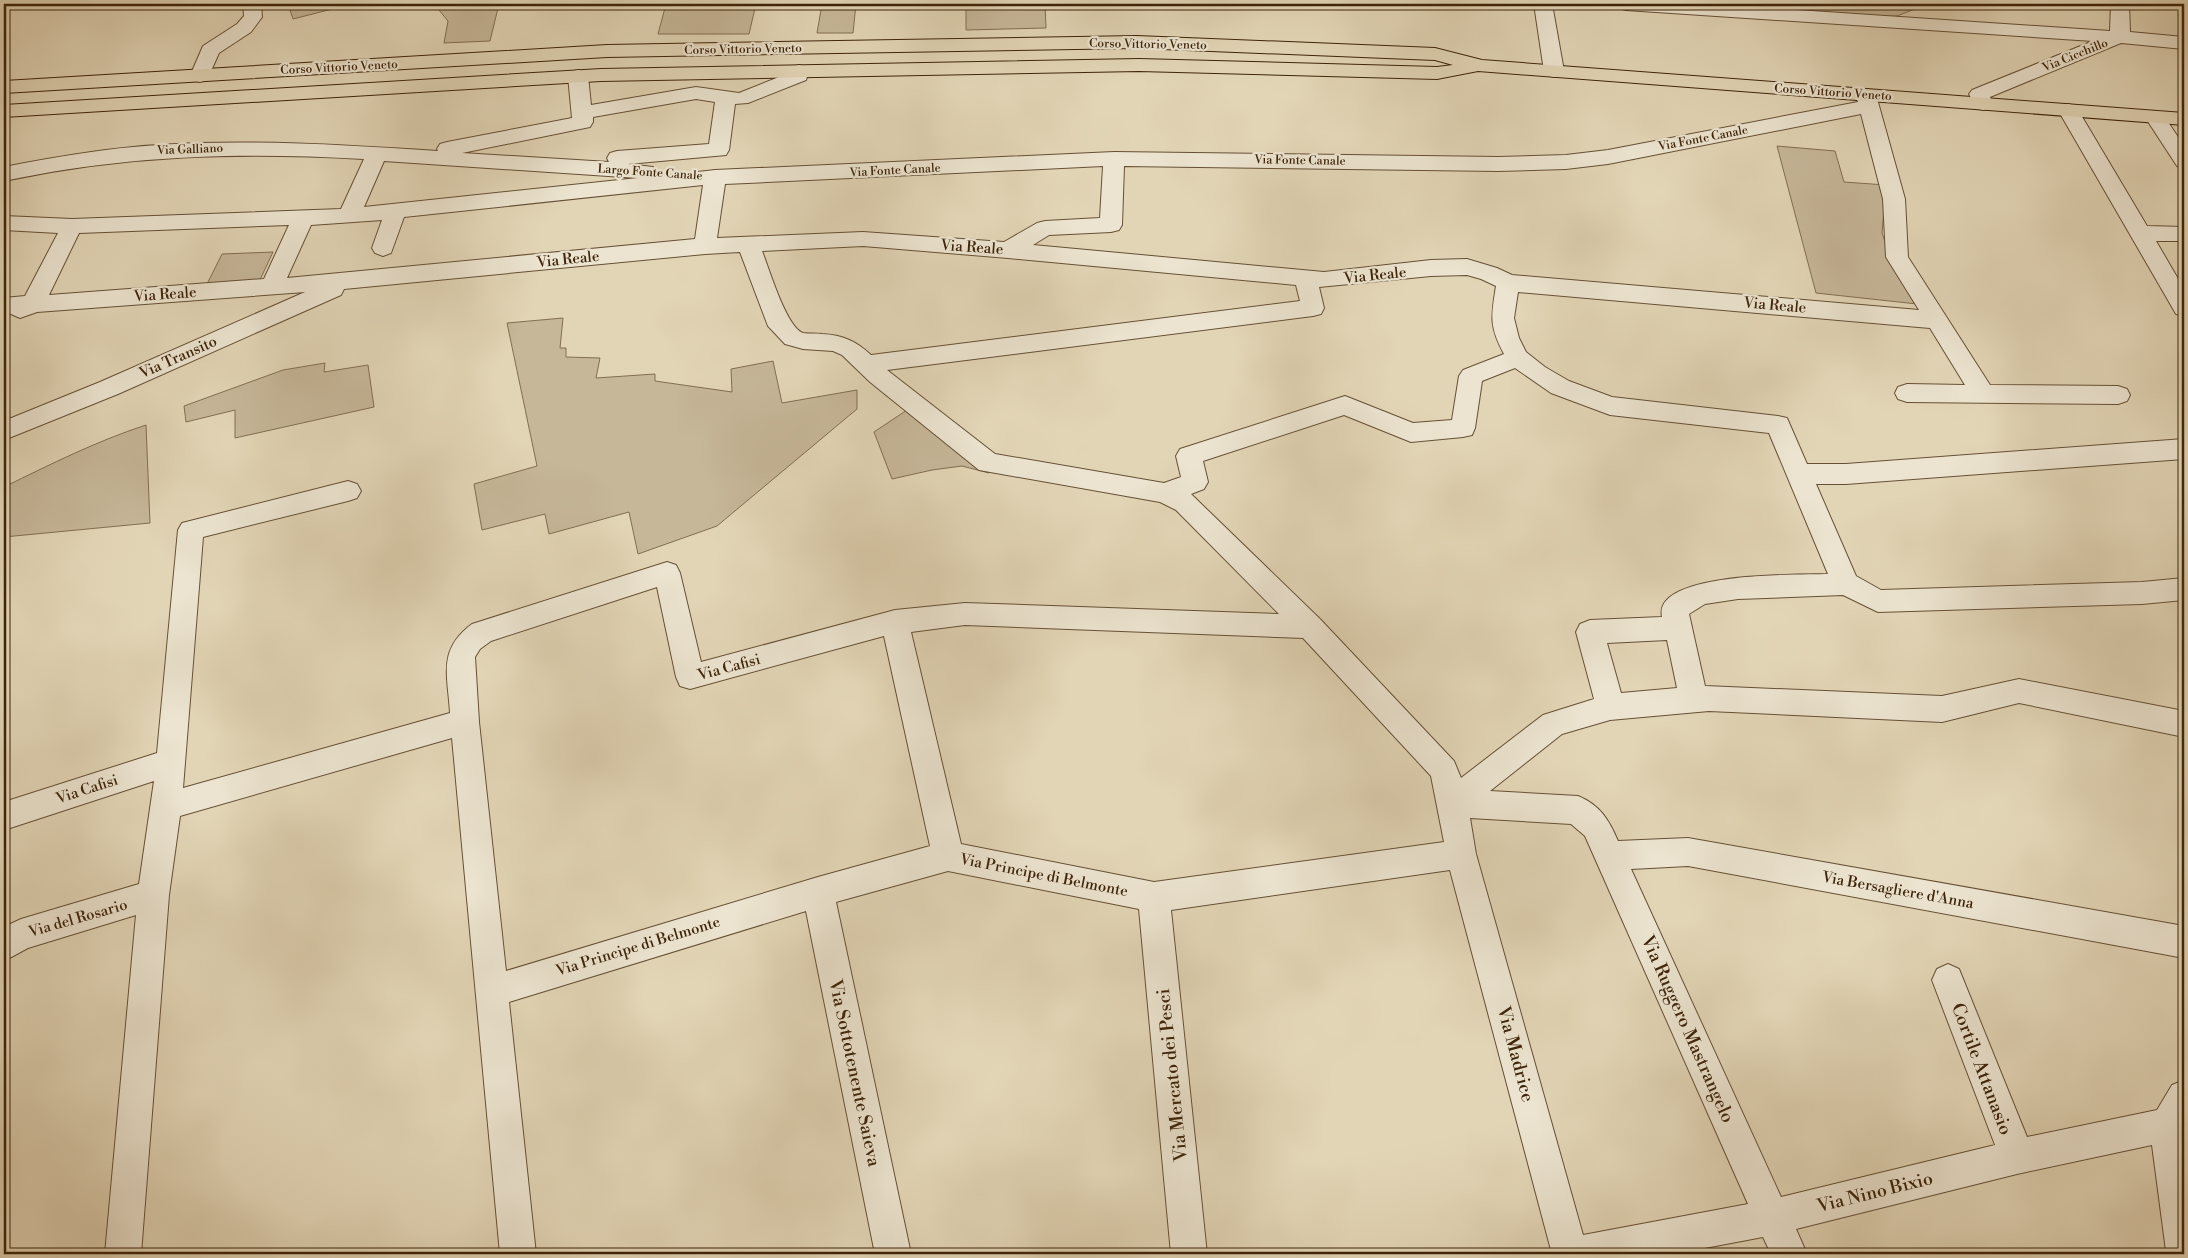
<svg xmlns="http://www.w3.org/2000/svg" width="2188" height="1258" viewBox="0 0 2188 1258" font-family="'Libre Bodoni',serif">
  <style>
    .green { fill: #c6b799; stroke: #826e52 }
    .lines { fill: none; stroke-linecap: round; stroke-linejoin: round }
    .street-casing { stroke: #665035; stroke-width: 2 }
    .primary-casing { stroke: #3d240a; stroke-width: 2 }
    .street { fill: #ece4d0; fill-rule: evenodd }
    .primary { fill: #e2d5b6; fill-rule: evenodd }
    .labels { text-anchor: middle; stroke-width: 4.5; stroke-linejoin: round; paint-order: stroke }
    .far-street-label { font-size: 12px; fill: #3d240a; stroke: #ece4d0 }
    .street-label { font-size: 15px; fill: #3d240a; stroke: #ece4d0 }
    .near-street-label { font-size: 18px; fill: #3d240a; stroke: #ece4d0 }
  </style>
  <rect width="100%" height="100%" fill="#e2d5b6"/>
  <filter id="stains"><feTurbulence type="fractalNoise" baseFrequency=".004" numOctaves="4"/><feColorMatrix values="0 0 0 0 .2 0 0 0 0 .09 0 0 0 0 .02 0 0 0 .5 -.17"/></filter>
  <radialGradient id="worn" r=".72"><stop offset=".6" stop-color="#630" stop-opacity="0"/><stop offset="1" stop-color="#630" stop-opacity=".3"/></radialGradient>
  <g class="green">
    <path d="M288,4H352L293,19Z"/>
    <path d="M434,4H499L490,41L444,43L448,21Z"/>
    <path d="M666,4H756L749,34H658Z"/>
    <path d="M822,4H856L853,33H817Z"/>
    <path d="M966,4H1045L1046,28L966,30Z"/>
    <path d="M1626,4H1916L1915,9L1897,16L1850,18Z"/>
    <path d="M1777,146L1835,151L1844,182L1886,185L1882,233L1894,267L1917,304L1816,293Z"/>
    <path d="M273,252L258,284L206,286L222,254Z"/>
    <path d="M563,318L560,348H566V357L600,358L596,378L655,374V381L732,392L731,369L773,361L782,403L857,390V409L717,526L638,554L629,512L549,534L545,514L482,530L474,484L537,466L507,323Z"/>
    <path d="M325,363L324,372L368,365L374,407L235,438V410L186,422L184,406L283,370Z"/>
    <path d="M907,410L989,473L962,466L932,470L892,479L874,432Z"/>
    <path d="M146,425L150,523L4,537V487C51,464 97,441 146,425Z"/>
  </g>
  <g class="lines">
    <defs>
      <g id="street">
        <path d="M243,4H261L262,17L251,32L219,53L207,80L200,82L193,80L190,76L203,46L237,24L244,16Z"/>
        <path d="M1534,4H1552L1564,71L1561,75L1554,77L1547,75L1544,71Z"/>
        <path d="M1617,4H1706L2110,31L2111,4H2129L2130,32L2184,37V49L2121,43L1990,97L1993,104L1990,108L1983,110L1976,108L1969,94L1972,90L2093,41L1626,10L1619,8Z"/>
        <path d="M799,65L806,67L809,71L806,80L748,103L735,104L729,150L726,155L628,164L653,167L657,172L654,177L715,170L1114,152L1498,157L1566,155L1608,150L1858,102L1856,95L1859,91L1866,89L1873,91L1876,95L1905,199L1908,257L1990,385L2118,386L2127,389L2130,395L2127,401L2118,404L1907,402L1898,399L1895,393L1898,387L1907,384L1965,385L1930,328L1518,292L1514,318L1519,338L1526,352L1545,367L1569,381L1612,397L1778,416L1787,418L1807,464H1846L2184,439V459L1846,484H1816L1856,576L1881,590L2142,582L2184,578V600L2142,604L1878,612L1843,595L1738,599L1705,604L1689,614L1705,686L1942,696L2019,679L2184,711V737L2019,703L1942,722L1709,711L1610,720L1562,734L1490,791L1578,796C1600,805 1609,820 1618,841L1688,838L2184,926V958L1688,866L1631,869L1781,1197L1995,1145L1932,980L1937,969L1948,964L1959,969L2027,1137L2157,1110L2172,1085L2184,1080V1254H2167L2166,1251L2152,1145L2017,1174L1796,1229L1807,1254H1771L1763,1237L1673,1254H1552L1450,870L1171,910L1207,1254H1171L1139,909L948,871L836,902L911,1254H875L806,911L509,1002L536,1254H500L452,738L180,816L169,895L141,1254H105L136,915L28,948L4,961V927L21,919L139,884L154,781L4,830V802L157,753L178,530L182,523L348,481L357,484L361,491L357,498L348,501L203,537L183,788L450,713C448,675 437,650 472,624L667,562L676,565L680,573L701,662L895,610L965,603L1279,614L1176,510L1160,502L979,470L870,382L842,355L833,351L803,349L785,344L768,326L740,252L705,254L344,289L341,295L118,394L4,440V421L100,382L305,292L37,312L20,318L11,314H4V298L25,296L58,233L4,230V216L72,219L341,209L364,159C239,152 127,155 4,181V167C55,157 106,148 158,145C251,139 345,145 438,151L437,149L440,144L447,142L572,118L568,76L571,72L578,70L585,72L588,76L591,105L696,87L739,93L789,73L792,67ZM696,99L715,102L709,144L617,151L610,153L607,158L609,162L462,153L590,127L593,122V117ZM1861,114L1883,199L1886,257L1919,310L1512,275L1497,268L1467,259L1431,260L1324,272L1033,245L1049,235L1111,232L1119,230L1122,225L1124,166L1498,171L1566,169L1608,164ZM384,161L638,178L364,207ZM1103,166L1100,218L1045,221L1037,223L1004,242L863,232L717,238L725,184ZM703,185L695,239L287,278L311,225L382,220L372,248L375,253L383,256L391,253L404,217ZM289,225L264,279L49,295L79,233ZM863,246L1008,258L1296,285L1300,301L871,355C856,341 843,335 822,334C817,333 809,334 803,333C786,327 769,268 762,251ZM1467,275L1481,279L1496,286C1491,317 1489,326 1504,354L1463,370L1459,376L1452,420L1413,423L1345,396L1180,449L1176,456L1181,477L1164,483L995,454L887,370L1313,316L1321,314L1324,308L1319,287L1431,276ZM1515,368L1551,393L1610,415L1769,433L1828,574C1800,575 1652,571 1662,617L1590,620L1580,624L1576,632L1594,699L1543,715L1461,778L1454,761L1320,619L1191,494L1204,489L1208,482L1203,461L1344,415L1411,442L1463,437L1472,435L1475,428L1482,381ZM657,587L676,677L680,686L690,689L884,636L930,846L818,877L506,971L479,722L475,657L480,649L491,641ZM965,625L1303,638L1431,776L1444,842L1154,882L961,844L911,632ZM1667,640L1677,688L1621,693L1607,643ZM1470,818L1571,824L1585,836L1748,1204L1583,1235L1476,854Z"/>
        <path d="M2068,104L2075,106L2078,110L2147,226L2184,227V241H2156L2184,289V316L2176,314L2058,110L2061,106Z"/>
        <path d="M2155,111L2162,113L2184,146V168L2177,166L2145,117L2148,113Z"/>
      </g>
      <path id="primary" d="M1137,36L1435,48L1482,60L2184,113V125L1478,71L1437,79L1139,71L601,81L4,117V105L601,69L1139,59L1437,67L1453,65L1435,60L1137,48L607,57L4,93V81L607,45Z"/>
    </defs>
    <use href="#street" class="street-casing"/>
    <use href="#primary" class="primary-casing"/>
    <use href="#street" class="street"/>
    <use href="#primary" class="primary"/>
  </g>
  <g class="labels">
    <g class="far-street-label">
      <text transform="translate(1148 44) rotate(1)" y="4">Corso Vittorio Veneto</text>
      <text transform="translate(743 49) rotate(-1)" y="4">Corso Vittorio Veneto</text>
      <text transform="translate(2075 55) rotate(-22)" y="4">Via Cicchillo</text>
      <text transform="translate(339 67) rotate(-3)" y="4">Corso Vittorio Veneto</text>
      <text transform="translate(1833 92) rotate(4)" y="4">Corso Vittorio Veneto</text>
      <text transform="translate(1703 138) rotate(-11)" y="4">Via Fonte Canale</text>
      <text transform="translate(190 149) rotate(-2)" y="4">Via Galliano</text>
      <text transform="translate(1300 160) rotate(1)" y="4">Via Fonte Canale</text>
      <text transform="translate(895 170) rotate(-3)" y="4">Via Fonte Canale</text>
      <text transform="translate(650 172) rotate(4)" y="4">Largo Fonte Canale</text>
    </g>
    <g class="street-label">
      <text transform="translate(972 247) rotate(4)" y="5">Via Reale</text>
      <text transform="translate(568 259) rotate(-6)" y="5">Via Reale</text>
      <text transform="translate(1375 275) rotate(-6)" y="5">Via Reale</text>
      <text transform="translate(165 294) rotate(-4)" y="5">Via Reale</text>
      <text transform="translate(1775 305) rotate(5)" y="5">Via Reale</text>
      <text transform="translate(178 357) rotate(-24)" y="5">Via Transito</text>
      <text transform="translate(729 667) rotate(-15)" y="5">Via Cafisi</text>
      <text transform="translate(87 789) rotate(-18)" y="5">Via Cafisi</text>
      <text transform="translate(1044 875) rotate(11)" y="5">Via Principe di Belmonte</text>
      <text transform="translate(1898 890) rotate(10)" y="5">Via Bersagliere d'Anna</text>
      <text transform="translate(78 918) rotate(-16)" y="5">Via del Rosario</text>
      <text transform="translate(638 946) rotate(-17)" y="5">Via Principe di Belmonte</text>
    </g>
    <g class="near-street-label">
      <text transform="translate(1688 1029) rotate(66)" y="6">Via Ruggero Mastrangelo</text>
      <text transform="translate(1516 1054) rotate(75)" y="6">Via Madrice</text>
      <text transform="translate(1982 1069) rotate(69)" y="6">Cortile Attanasio</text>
      <text transform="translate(855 1073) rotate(78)" y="6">Via Sottotenente Saieva</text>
      <text transform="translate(1172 1075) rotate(-96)" y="6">Via Mercato dei Pesci</text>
      <text transform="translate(1875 1192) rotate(-14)" y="6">Via Nino Bixio</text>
    </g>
  </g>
  <rect width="2188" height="1258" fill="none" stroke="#e2d5b6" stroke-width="20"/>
  <rect x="5" y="5" width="2178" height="1248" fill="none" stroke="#3d240a" stroke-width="2.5"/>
  <rect x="10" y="10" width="2168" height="1238" fill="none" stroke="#3d240a"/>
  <rect width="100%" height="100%" filter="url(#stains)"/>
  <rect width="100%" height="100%" fill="url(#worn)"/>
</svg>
